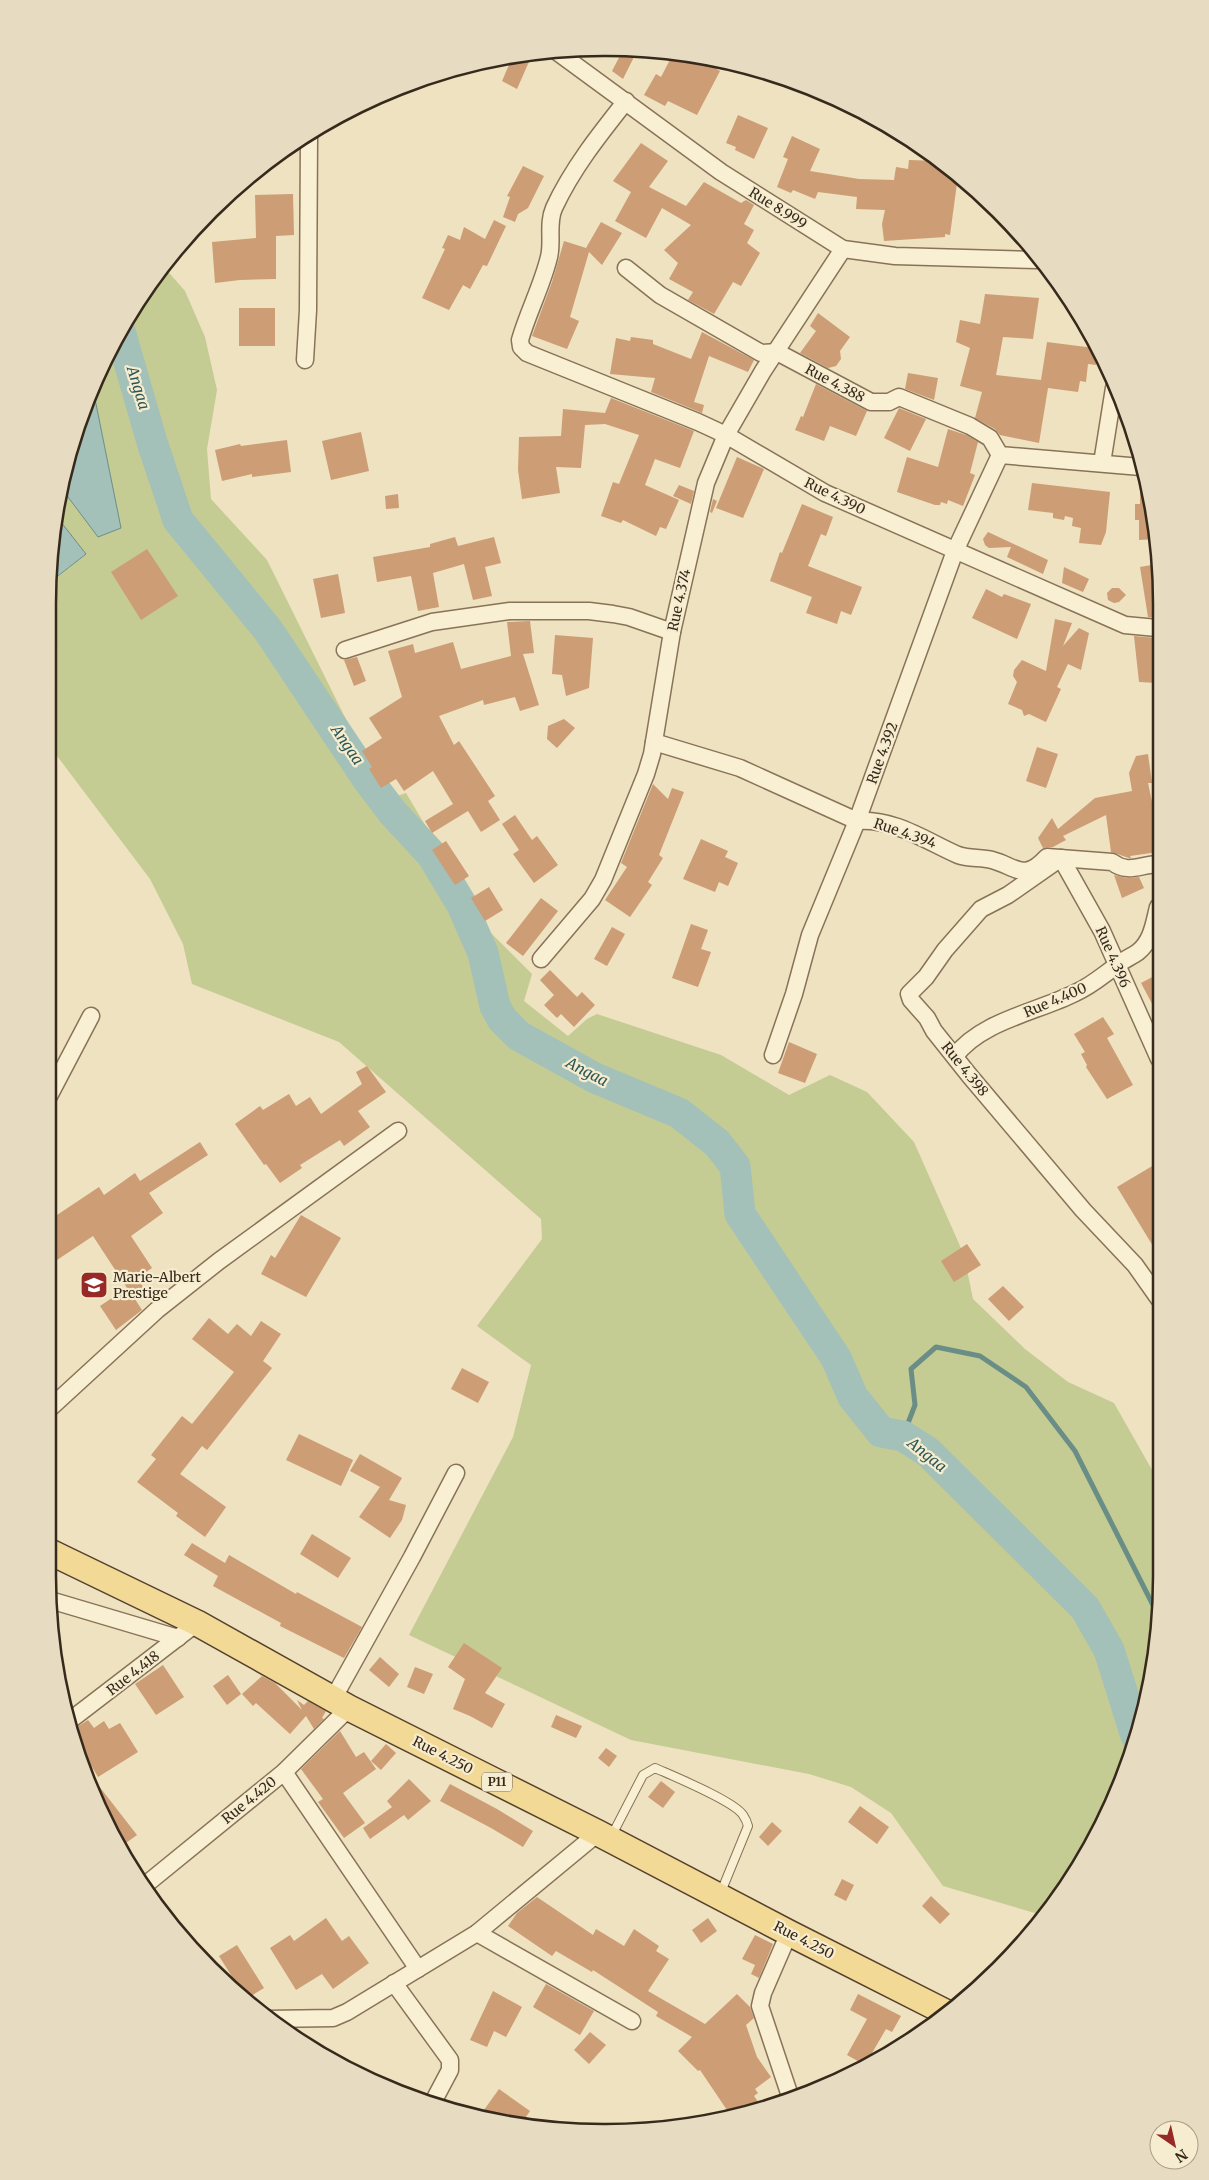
<svg xmlns="http://www.w3.org/2000/svg" width="1209" height="2180" viewBox="0 0 1209 2180" font-family="Merriweather,serif">
  <style>
    .green { fill: #c4cc94 }
    .water { fill: #a3c0b9; stroke: #6a8e86 }
    .lines { fill: none; stroke-linecap: round; stroke-linejoin: round }
    .stream { stroke: #6a8e86; stroke-width: 5 }
    .river { stroke: #a3c0b9; stroke-width: 31 }
    .building { fill: #cd9d75 }
    .service-casing { stroke: #887358; stroke-width: 10 }
    .minor-casing { stroke: #887358; stroke-width: 19 }
    .primary-casing { stroke: #55412c; stroke-width: 28 }
    .service { stroke: #f9efd3; stroke-width: 8 }
    .minor { stroke: #f9efd3; stroke-width: 16 }
    .primary { stroke: #f3d996; stroke-width: 25 }
    .labels { text-anchor: middle; stroke-width: 4.5; stroke-linejoin: round; paint-order: stroke }
    .shield { fill: #f6eccf; stroke: #706452; stroke-width: 1 }
    .shield-label { font-size: 12px; font-weight: bold; fill: #372a1c }
    .street-label { font-size: 14px; fill: #372a1c; stroke: #f6eccf }
    .poi-label { font-size: 14px; fill: #372a1c; stroke: #f6eccf; text-anchor: start }
    .water-label { font-size: 15px; font-style: italic; fill: #2b5756; stroke: #f6eccf }
    .rim { fill: none; stroke: #372a1c; stroke-width: 2.5 }
  </style>
  <rect width="100%" height="100%" fill="#eee2c0"/>
  <path class="green" d="M164,267L185,291L205,337L217,390L207,449L211,499L267,560L386,800L406,793L440,850L470,912L532,974L524,1001L568,1036L587,1019L597,1014L721,1055L789,1095L830,1075L867,1092L914,1142L964,1255L973,1299L1025,1349L1068,1382L1114,1403L1160,1484V1612L1142,1720L1087,1854L1045,1916L943,1886L891,1813L851,1787L809,1774L631,1740L409,1635L513,1437L531,1365L477,1326L542,1239L541,1219L339,1042L192,984L183,944L150,879L48,744L49,566L59,576L86,554L57,517L62,489L98,537L121,528L94,394L122,326Z"/>
  <g class="water">
    <path d="M94,394L121,528L98,537L62,489L67,460Z"/>
    <path d="M57,517L86,554L58,576L49,566Z"/>
  </g>
  <g class="lines">
    <path class="stream" d="M903,1436L915,1405L911,1369L936,1347L980,1356L1026,1387L1075,1451L1159,1617"/>
    <path class="river" d="M120,331L152,442L178,520L268,630L368,780L393,813L432,855L462,905L483,953L495,1006L502,1019L519,1036L595,1078L679,1113L717,1143L735,1166L740,1214L836,1358L853,1397L881,1432L903,1436L928,1452L1085,1608L1109,1650L1136,1736"/>
  </g>
  <g class="building">
    <path d="M623,50L637,51L623,79L612,71Z"/>
    <path d="M674,52L695,56L720,71L697,115L668,101L665,106L644,95L656,74L661,77Z"/>
    <path d="M532,55L517,89L502,81L512,58Z"/>
    <path d="M738,115L768,128L754,159L735,150L736,147L726,143Z"/>
    <path d="M792,136L820,149L810,171L859,179L894,180L896,167L908,169L909,160L937,161L958,176L950,235L945,234V237L884,241L882,224L885,210L856,209L857,197L818,192L815,199L793,190L791,193L777,187L788,159L783,157Z"/>
    <path d="M641,143L668,161L649,187L686,206L704,182L741,203L746,200L754,205L744,224L754,230L747,243L760,253L741,286L733,282L714,314L688,300L693,292L669,279L678,263L664,250L691,225L662,208L646,238L615,221L631,192L613,181Z"/>
    <path d="M523,166L544,176L528,208L518,214L515,222L503,217L510,197L507,196Z"/>
    <path d="M293,194L294,235L276,236V279L240,280L215,283L212,242L256,238L255,195Z"/>
    <path d="M494,220L506,226L487,266L483,265L470,289L463,285L449,310L422,298L445,249L442,248L448,235L460,240L464,227L485,239Z"/>
    <path d="M601,222L622,233L602,265L589,252L570,317L579,321L567,349L532,336L552,282L564,241L586,248Z"/>
    <path d="M985,294L1039,298L1033,339L1003,337L996,375L1041,380L1047,342L1094,348L1097,355L1096,365L1088,364L1086,382L1080,381L1078,392L1048,388L1039,443L1000,435L995,429L975,418L982,392L960,386L970,348L956,342L960,320L980,324Z"/>
    <rect x="239" y="308" width="36" height="38"/>
    <path d="M818,313L850,337L840,351L841,359L836,366L828,368L800,353L816,331L810,326Z"/>
    <path d="M702,332L754,360L748,372L709,356L694,402L704,405L702,413L651,392L655,378L610,374L616,338L630,341L631,337L653,340V344L691,359Z"/>
    <path d="M908,373L938,378L934,400L905,389Z"/>
    <path d="M816,384L867,411L856,436L830,426L824,441L795,430L801,416L803,417Z"/>
    <path d="M611,398L694,431L680,468L655,459L645,485L679,500L666,529L660,527L656,536L623,520L621,523L601,516L613,482L619,484L639,435L605,424L585,425L581,468L556,467L560,493L522,499L518,470L519,437L561,436L563,409L605,413Z"/>
    <path d="M899,408L926,419L910,451L884,438Z"/>
    <path d="M948,429L966,435L978,442L970,473L975,475L963,506L948,500L947,504L941,502L940,505H935L897,492L907,457L938,467Z"/>
    <path d="M361,432L369,471L331,480L322,441Z"/>
    <path d="M287,440L291,472L252,477V474L222,481L215,450L240,444L241,446Z"/>
    <path d="M737,457L764,469L743,518L716,508Z"/>
    <path d="M1140,482H1145L1157,539L1139,540V520H1135V504H1140Z"/>
    <path d="M1032,483L1110,492L1106,532L1101,545L1079,543L1081,528L1072,526L1073,518L1065,516L1064,520L1053,518V513L1028,510Z"/>
    <path d="M679,485L694,491L691,504L673,496Z"/>
    <path d="M398,494L399,508L386,509L385,496Z"/>
    <path d="M713,499L717,501L712,513L710,512Z"/>
    <path d="M802,504L833,517L826,536L821,534L808,566L862,587L851,615L841,611L837,624L806,613L812,597L770,581L780,552L782,553Z"/>
    <path d="M988,532L1048,560L1043,574L1007,557L1011,547L989,548L985,545L983,539Z"/>
    <path d="M455,537L458,546L494,537L501,563L485,567L492,596L473,600L464,564L433,573L439,607L418,611L411,576L377,582L373,557L430,547V544Z"/>
    <path d="M147,549L178,596L141,620L111,572Z"/>
    <path d="M1157,564V618L1148,617L1140,567Z"/>
    <path d="M1064,567L1089,579L1083,592L1062,583Z"/>
    <path d="M338,574L345,613L321,618L313,579Z"/>
    <path d="M1112,588H1119L1126,595L1119,602L1114,603L1108,600L1107,593Z"/>
    <path d="M986,589L1002,597L1004,594L1031,604L1017,639L972,618Z"/>
    <path d="M1055,619L1072,623L1063,646L1079,628L1089,633L1081,670L1068,664L1057,687L1061,689L1046,722L1029,714L1024,716L1022,710L1008,704L1017,682L1013,676L1014,670L1022,660L1046,671Z"/>
    <path d="M530,621L534,653L523,654L539,705L520,711L515,697L484,705L483,700L439,716L454,745L459,741L495,796L488,801L500,820L481,832L468,811L432,833L425,821L453,804L433,771L404,791L396,779L381,788L369,769L372,767L362,751L382,738L369,718L402,697L388,651L413,644L415,653L453,642L461,669L511,656L507,622Z"/>
    <path d="M555,635L593,638L589,688L566,696L562,675L552,674Z"/>
    <path d="M1134,636L1157,638V683L1139,682Z"/>
    <path d="M357,657L366,681L354,686L344,660Z"/>
    <path d="M564,719L575,728L557,748L547,739L548,726Z"/>
    <path d="M1037,747L1058,754L1046,788L1026,781Z"/>
    <path d="M1148,754L1152,783H1148L1154,811L1158,852L1130,856L1131,858H1129L1111,852L1106,815L1063,836L1066,840L1053,847L1043,848L1038,838L1052,818L1058,829L1095,798L1132,791L1129,773L1136,756Z"/>
    <path d="M653,784L668,799L672,788L684,792L659,855L663,858L648,882L652,885L630,917L605,900L627,867L621,863Z"/>
    <path d="M515,815L532,840L537,836L558,865L534,883L513,854L519,850L502,824Z"/>
    <path d="M701,839L728,851L725,857L738,863L728,886L719,882L715,892L683,879Z"/>
    <path d="M446,841L469,876L455,885L432,850Z"/>
    <path d="M1114,875L1127,878L1139,877L1144,888L1122,898Z"/>
    <path d="M489,887L503,910L485,921L471,898Z"/>
    <path d="M541,898L558,911L523,956L506,943Z"/>
    <path d="M691,924L708,930L701,949L711,952L698,987L672,978Z"/>
    <path d="M612,927L625,934L607,966L594,959Z"/>
    <path d="M550,970L577,997L582,992L595,1005L574,1027L561,1014L557,1018L544,1005L554,995L540,980Z"/>
    <path d="M1158,974V1015L1141,983Z"/>
    <path d="M1103,1017L1114,1034L1107,1038L1133,1085L1107,1099L1086,1067L1087,1065L1081,1054L1085,1052L1074,1034Z"/>
    <path d="M789,1042L817,1054L805,1083L778,1073Z"/>
    <path d="M367,1066L386,1092L358,1111L370,1127L344,1146L340,1140L300,1165L302,1168L280,1183L266,1164L264,1165L235,1124L260,1106L263,1110L289,1094L296,1106L310,1097L321,1114L362,1084L356,1072Z"/>
    <path d="M200,1142L208,1155L149,1193L163,1213L131,1236L152,1268L137,1278L144,1288L133,1296L142,1310L116,1330L100,1306L127,1288L93,1236L48,1266V1221L99,1187L104,1195L135,1173L140,1181Z"/>
    <path d="M1159,1162V1256L1117,1187Z"/>
    <path d="M301,1215L341,1238L306,1297L261,1274L271,1255L275,1258Z"/>
    <path d="M967,1244L981,1265L954,1282L941,1261Z"/>
    <path d="M1003,1286L1024,1307L1009,1321L988,1299Z"/>
    <path d="M209,1318L228,1334L237,1324L251,1336L261,1321L281,1334L263,1361L272,1368L207,1450L202,1446L180,1474L226,1507L205,1537L176,1516L178,1513L137,1482L156,1459L151,1455L182,1416L192,1424L234,1372L192,1339Z"/>
    <path d="M462,1368L489,1382L478,1403L451,1389Z"/>
    <path d="M299,1434L353,1460L341,1486L286,1460Z"/>
    <path d="M360,1454L402,1478L389,1500L406,1505L402,1520L390,1538L359,1517L380,1487L350,1471Z"/>
    <path d="M312,1534L351,1558L338,1578L300,1554Z"/>
    <path d="M192,1543L225,1563L229,1555L296,1594L297,1592L362,1627L344,1658L280,1626L281,1623L213,1586L218,1576L184,1555Z"/>
    <path d="M464,1643L502,1668L485,1693L505,1704L492,1728L470,1716L453,1709L465,1679L448,1667Z"/>
    <path d="M380,1657L399,1674L389,1687L369,1670Z"/>
    <path d="M163,1665L184,1697L156,1715L135,1684Z"/>
    <path d="M415,1667L433,1674L424,1694L407,1687Z"/>
    <path d="M228,1675L241,1694L227,1705L213,1686Z"/>
    <path d="M262,1676L275,1683L302,1710L297,1700L304,1705L308,1701L326,1711L322,1718L324,1719L314,1729L306,1716L290,1734L256,1703L253,1706L242,1694Z"/>
    <path d="M556,1715L582,1726L576,1738L551,1727Z"/>
    <path d="M88,1720L94,1728L104,1721L109,1729L120,1723L138,1752L98,1777L71,1731Z"/>
    <path d="M340,1731L356,1757L364,1752L376,1769L343,1793L365,1823L344,1838L318,1802L323,1799L301,1769Z"/>
    <path d="M386,1744L396,1753L381,1770L371,1761Z"/>
    <path d="M606,1748L617,1756L609,1767L598,1758Z"/>
    <path d="M409,1779L431,1801L408,1820L404,1815L370,1839L363,1828L392,1807L387,1801Z"/>
    <path d="M95,1781L137,1835L119,1848L90,1784Z"/>
    <path d="M661,1781L675,1792L663,1808L648,1797Z"/>
    <path d="M450,1784L497,1809L533,1831L523,1847L491,1828L440,1801Z"/>
    <path d="M860,1806L889,1827L877,1844L848,1822Z"/>
    <path d="M772,1822L782,1831L768,1846L759,1837Z"/>
    <path d="M842,1879L854,1885L846,1901L834,1895Z"/>
    <path d="M931,1896L950,1914L940,1924L922,1906Z"/>
    <path d="M537,1897L593,1935L596,1929L624,1946L634,1929L659,1946L656,1951L669,1959L648,1991L705,2024L737,1994L750,2007L754,2018L746,2025L757,2057L771,2077L755,2089L758,2093L754,2096L763,2109L731,2116L700,2070L698,2071L678,2051L692,2037L656,2016L658,2012L593,1970L592,1972L556,1951L552,1956L508,1926L517,1913Z"/>
    <path d="M326,1918L342,1941L349,1936L369,1963L333,1989L322,1974L296,1990L270,1948L290,1935L294,1941Z"/>
    <path d="M708,1918L717,1931L701,1943L692,1930Z"/>
    <path d="M755,1935L773,1944L759,1978L751,1974L755,1965L742,1959Z"/>
    <path d="M237,1945L264,1988L246,1999L219,1956Z"/>
    <path d="M546,1984L594,2011L580,2035L533,2007Z"/>
    <path d="M493,1991L522,2007L506,2037L494,2031L487,2047L470,2040Z"/>
    <path d="M858,1994L901,2016L892,2032L886,2029L865,2065L847,2055L867,2019L850,2010Z"/>
    <path d="M590,2032L606,2045L589,2064L574,2050Z"/>
    <path d="M499,2089L530,2111L521,2124L479,2117Z"/>
  </g>
  <g class="lines">
    <defs>
      <path id="service" d="M611,1837L643,1775L655,1768C673,1776 734,1801 743,1815C745,1818 747,1822 748,1826L721,1892"/>
      <g id="minor">
        <path d="M556,51L721,172L843,249L895,256L1037,260"/>
        <path d="M626,101C599,135 572,169 554,208C547,224 553,241 549,257C542,286 528,312 520,340L521,347L527,353L698,422L726,435L825,493L1125,625L1157,628"/>
        <path d="M626,268L660,295L761,353L777,352L871,402H889L899,397L970,426L990,438L1000,455L1141,467"/>
        <path d="M305,360L308,310L309,135"/>
        <path d="M1102,463L1114,388"/>
        <path d="M345,650L432,622L510,611H589L613,614L629,617L672,632"/>
        <path d="M654,742L740,768L857,821C894,818 926,841 958,855C969,859 981,857 992,860C1017,867 1024,882 1047,857L1112,862C1128,874 1139,865 1158,864"/>
        <path d="M541,959L592,899L603,880L646,774L652,754L672,632L706,483L726,435L763,371L843,249"/>
        <path d="M773,1055L794,994L810,935L857,821L955,551L1000,455"/>
        <path d="M955,1056C981,1021 1037,1012 1075,993C1091,986 1102,976 1116,966C1123,960 1131,957 1138,952C1152,941 1154,923 1158,907"/>
        <path d="M1159,1059L1102,931L1061,858L1008,895L981,909L945,950L926,977L909,994L911,1000L927,1018L934,1031L969,1075L1083,1210L1135,1265L1159,1299"/>
        <path d="M48,1098L91,1016"/>
        <path d="M48,1410L157,1310L219,1261L398,1131"/>
        <path d="M50,1600L178,1638"/>
        <path d="M333,1699L412,1557L456,1473"/>
        <path d="M68,1722L197,1623"/>
        <path d="M284,1772L418,1969"/>
        <path d="M144,1886L284,1772L349,1708"/>
        <path d="M477,1933L632,2021"/>
        <path d="M789,1933L763,1993L760,2006L791,2099"/>
        <path d="M394,1983L450,2060V2070L432,2104"/>
        <path d="M269,2019L333,2018L347,2012L477,1933L598,1833"/>
      </g>
      <path id="primary" d="M48,1551L197,1623L349,1708L598,1833L789,1933L947,2013"/>
    </defs>
    <use href="#service" class="service-casing"/>
    <use href="#minor" class="minor-casing"/>
    <use href="#primary" class="primary-casing"/>
    <use href="#service" class="service"/>
    <use href="#minor" class="minor"/>
    <use href="#primary" class="primary"/>
  </g>
  <defs>
    <symbol id="school-square" viewBox="-11 -11 22 22"><rect x="-9" y="-9" width="18" height="18" rx="4" fill="#972a27" stroke="#f6eccf"/><path d="M0-5L7-2L0 1L-7-2ZM-4 1L0 2.5L4 1V4Q0 6-4 4Z" fill="#fff"/></symbol>
  </defs>
  <g fill-rule="evenodd">
    <use href="#school-square" x="78" y="1269" width="32" height="32"/>
  </g>
  <g class="labels">
    <rect class="shield" x="482" y="1772.5" width="30" height="19" rx="4"/>
    <g class="shield-label">
      <text x="497" y="1786">P11</text>
    </g>
    <g class="street-label">
      <text transform="translate(778 208) rotate(32)" y="5">Rue 8.999</text>
      <text transform="translate(835 383) rotate(28)" y="5">Rue 4.388</text>
      <text transform="translate(835 496) rotate(26)" y="5">Rue 4.390</text>
      <text transform="translate(679 600) rotate(-78)" y="5">Rue 4.374</text>
      <text transform="translate(882 753) rotate(-70)" y="5">Rue 4.392</text>
      <text transform="translate(905 833) rotate(19)" y="5">Rue 4.394</text>
      <text transform="translate(1113 957) rotate(66)" y="5">Rue 4.396</text>
      <text transform="translate(1055 1000) rotate(-23)" y="5">Rue 4.400</text>
      <text transform="translate(965 1069) rotate(51)" y="5">Rue 4.398</text>
      <text transform="translate(133 1673) rotate(-38)" y="5">Rue 4.418</text>
      <text transform="translate(443 1755) rotate(27)" y="5">Rue 4.250</text>
      <text transform="translate(249 1800) rotate(-39)" y="5">Rue 4.420</text>
      <text transform="translate(804 1940) rotate(27)" y="5">Rue 4.250</text>
    </g>
    <g class="poi-label">
      <text x="113" y="1282">Marie-Albert<tspan x="113" dy="16">Prestige</tspan></text>
    </g>
    <g class="water-label">
      <text transform="translate(138 388) rotate(73)" y="5">Angaa</text>
      <text transform="translate(347 745) rotate(56)" y="5">Angaa</text>
      <text transform="translate(587 1072) rotate(27)" y="5">Angaa</text>
      <text transform="translate(927 1455) rotate(39)" y="5">Angaa</text>
    </g>
  </g>
  <path d="M0 0H1209V2180H0ZM604 56H605A548 548 0 0 1 1153 604V1576A548 548 0 0 1 605 2124H604A548 548 0 0 1 56 1576V604A548 548 0 0 1 604 56Z" fill="#e7dcc1" fill-rule="evenodd"/>
  <path class="rim" d="M604 56H605A548 548 0 0 1 1153 604V1576A548 548 0 0 1 605 2124H604A548 548 0 0 1 56 1576V604A548 548 0 0 1 604 56Z"/>
  <g transform="translate(1174 2145) rotate(146)"><circle r="24" fill="#f6eccf" stroke="#aa9e87"/>
  <path d="M0-4L9 19L0 12L-9 19Z" fill="#972a27"/>
  <text y="-8" font-size="14" font-weight="bold" text-anchor="middle" fill="#372a1c">N</text>
  </g>
</svg>
